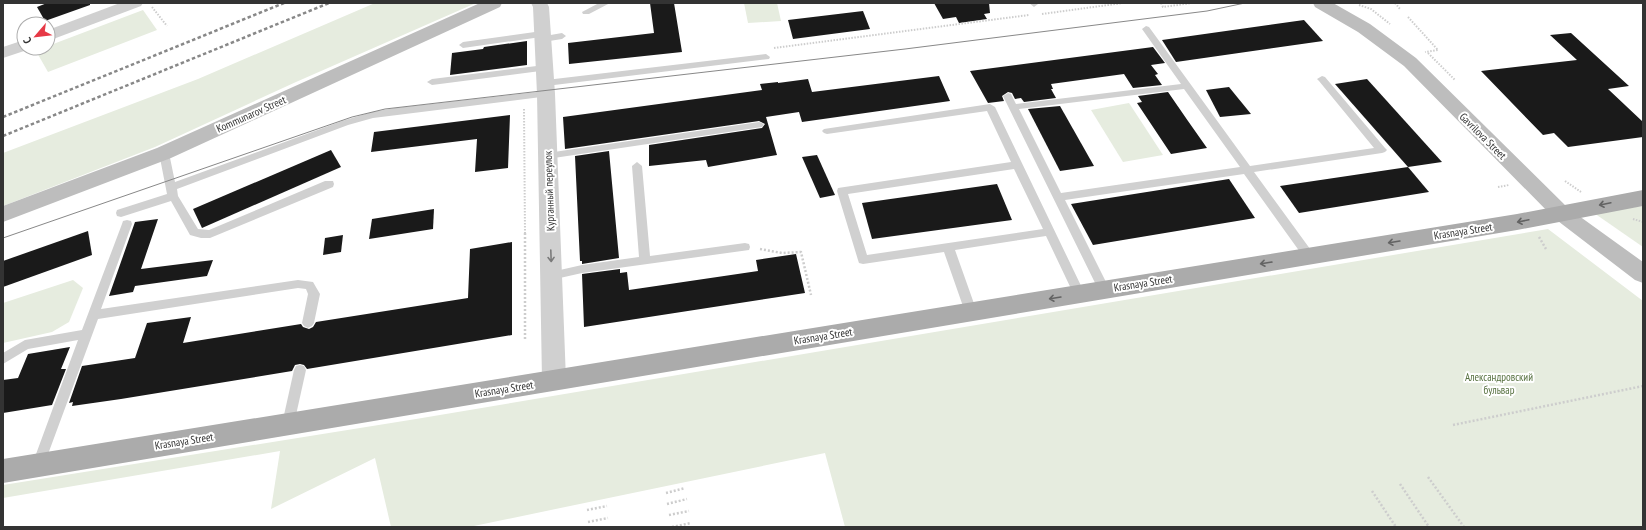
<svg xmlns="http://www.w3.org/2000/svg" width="1646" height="530" viewBox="0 0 1646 530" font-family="'PT Sans Narrow',sans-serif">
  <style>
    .green { fill: #e6ecdf }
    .building { fill: #1a1a1a }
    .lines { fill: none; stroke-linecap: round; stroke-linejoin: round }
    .path-far1 { stroke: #cdcdcd; stroke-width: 2; stroke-dasharray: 1.5 1.5; stroke-linecap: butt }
    .path { stroke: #cdcdcd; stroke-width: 2.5; stroke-dasharray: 2 2; stroke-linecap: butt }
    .lane { fill: #d0d0d0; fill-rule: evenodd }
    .street { fill: #d0d0d0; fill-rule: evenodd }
    .secondary { fill: #bdbdbd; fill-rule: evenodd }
    .primary { fill: #ababab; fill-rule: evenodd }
    .tram { stroke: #888; stroke-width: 1 }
    .rail { stroke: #888; stroke-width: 2.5; stroke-dasharray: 3.5 2.5; stroke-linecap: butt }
    .oneway { stroke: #636363 }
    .oneway2 { stroke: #7a7a7a }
    .labels { text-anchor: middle; stroke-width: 4; stroke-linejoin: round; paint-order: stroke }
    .street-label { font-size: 11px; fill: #333; stroke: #fff }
    .park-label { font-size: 11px; fill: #56703f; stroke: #fff }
  </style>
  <rect width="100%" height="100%" fill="#fff"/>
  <g class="green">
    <path d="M375,3H476L296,82L155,147L3,206V153L198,79Z"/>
    <path d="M744,3H777L781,21L748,23Z"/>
    <path d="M143,10L157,30L48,72L36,51L48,48V46Z"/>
    <path d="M1129,103L1163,155L1123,162L1091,110Z"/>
    <path d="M1643,206V247L1594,213Z"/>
    <path d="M1548,229L1643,301V527H845L825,453L469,527H391L375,458L271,509L280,451L3,498V485L416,419Z"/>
    <path d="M73,280L83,288L69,322L52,332L3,343V303Z"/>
  </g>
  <g class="building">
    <path d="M47,3H90V5L45,21L37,7Z"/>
    <path d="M650,3H674L682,52L569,64L568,43L654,33Z"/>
    <path d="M934,3H989L990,13L984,14L987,19L959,23L956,17L943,19Z"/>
    <path d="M863,11L870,29L793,39L788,20Z"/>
    <path d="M1304,20L1323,41L1176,62L1162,40Z"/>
    <path d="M1571,33L1629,86L1608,89L1643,122V137L1568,147L1554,133L1543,135L1481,71L1577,60L1550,35Z"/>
    <path d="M527,41V65L450,75L452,53L483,49L484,47Z"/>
    <path d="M1153,47L1165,63L1151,65L1158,74L1155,75L1162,85L1133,88L1124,74L1051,84L1053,89H1051L1056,98L1024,102L1021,98L1015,99L1012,93L1008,92L1002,96L1004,101L988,103L970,71Z"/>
    <path d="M939,76L950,101L802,122L799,112L766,117L777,155L708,167L706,160L649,166V145L762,128L765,124L759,121L565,149L563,117L762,90L760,84L778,82V83L808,79L812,92Z"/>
    <path d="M1367,79L1442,162L1408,167L1335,84Z"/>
    <path d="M1229,87L1251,114L1220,117L1206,90Z"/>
    <path d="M1168,92L1188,121L1207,148L1171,154L1137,103L1142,102L1138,96Z"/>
    <path d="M1060,106L1094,166L1060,171L1028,109Z"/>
    <path d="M510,115L508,168L475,172L477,139L371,152L374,132Z"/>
    <path d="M331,150L341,167L202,228L193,209Z"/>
    <path d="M609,151L619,258L582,264V261H580L575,156Z"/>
    <path d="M817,155L835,195L820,198L802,157Z"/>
    <path d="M1408,167L1429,192L1299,213L1280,186Z"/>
    <path d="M1229,179L1255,218L1093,245L1071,204Z"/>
    <path d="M997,184L1012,220L872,239L862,203Z"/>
    <path d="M434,209L433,229L369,239L372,219Z"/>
    <path d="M158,219L141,269L213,260L207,276L135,286L133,292L109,296L135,222Z"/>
    <path d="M88,231L92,255L3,287V261Z"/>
    <path d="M343,235L341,252L323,255L325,238Z"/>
    <path d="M512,242V335L307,369L304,365L300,364L295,365L292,371L121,399L72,406L73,402L69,403L82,366L135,358L147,323L191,317L183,343L301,324L303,327L309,329L313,327L316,322L468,298L470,249Z"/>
    <path d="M796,254L805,293L584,327L582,274L620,269V273L627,272L629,290L758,271L756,260Z"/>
    <path d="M70,347L61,369H66L52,405L3,413V380L18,378L28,354Z"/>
  </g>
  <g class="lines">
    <g class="path-far1">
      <path d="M1161,3L1163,7L1192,3"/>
      <path d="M1395,3L1400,9"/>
      <path d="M1359,5L1371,9L1390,24"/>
      <path d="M152,7L167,26"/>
      <path d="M1042,14L1123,3"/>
      <path d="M1408,17L1438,50L1425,52"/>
      <path d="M774,48L1029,15"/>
      <path d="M1428,53L1455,80"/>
      <path d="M524,109L525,234"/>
      <path d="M1565,181L1581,192"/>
      <path d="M1498,187L1509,185"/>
      <path d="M1633,219L1643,222"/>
    </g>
    <g class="path">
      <path d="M525,233V339"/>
      <path d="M1539,237L1546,249"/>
      <path d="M760,249L782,253L801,252L811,295"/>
      <path d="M1453,425L1643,386"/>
      <path d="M1428,477L1464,527"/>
      <path d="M1400,484L1429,527"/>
      <path d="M1372,491L1396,527"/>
      <path d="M666,493L685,488"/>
      <path d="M667,504L687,499"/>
      <path d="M587,510L607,506"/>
      <path d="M669,515L689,511"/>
      <path d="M588,522L608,518"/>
      <path d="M672,527L691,523"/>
    </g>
    <g class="lane">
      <path d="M599,3H610L589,14H583L582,12Z"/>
      <path d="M1029,3H1038V4L1034,7Z"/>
      <path d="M1146,26L1149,27L1250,166L1374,148L1319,81L1317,79L1322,76L1325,77L1385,148L1387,150L1385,152L1382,153L1254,172L1313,253L1314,256L1313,259L1309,260L1305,259L1244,174L1065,200L1110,290L1108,293L1104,294L1100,293L1003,96L1008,93L1011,94L1016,104L1181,84L1142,29ZM1184,89L1240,167L1061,193L1019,109Z"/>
      <path d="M542,31L546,34L545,36L562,33L566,36L562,39L543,42L539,39L541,37L463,48L459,45L463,42Z"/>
      <path d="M766,54L770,57L769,59L546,86L541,83L546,80Z"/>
      <path d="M545,65L550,68L548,70L432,85L427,82L432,79Z"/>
      <path d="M546,91L549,92L551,94L549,96L373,118L348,125L177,189L178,196L198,229L209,230L325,181H333L334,184L333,187L210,238H201L190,235L171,201L121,217L117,216L116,213L117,210L167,194L159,153L164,150L169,153L175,182L342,121L372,112L395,108Z"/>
      <path d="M990,104L995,107L1085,294L1083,297L1079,298L1075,297L1046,236L955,250L977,312L975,315L971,317L967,315L965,312L944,252L863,264L859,263L858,260L837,191L838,188L1011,162L987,111L827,134L824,133L822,131L824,129ZM1014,169L1043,229L867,255L848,194Z"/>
      <path d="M759,122L762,123L764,125L762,127L547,159L542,156L547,153Z"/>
      <path d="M637,162L642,166L650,256L745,243L749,244L750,247L749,250L582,273L551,280L547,279L545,276L547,273L551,272L582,265L639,257L632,166Z"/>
      <path d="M127,220L131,221L132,224L101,309L298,280L313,282L320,294L314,323L312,326L308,328L304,326L302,323L308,294L306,289L298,288L98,319L44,465L43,469L38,471L33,469L32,465L78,340L28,349L3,364V353L25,340L82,330L122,224L123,221Z"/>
      <path d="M300,365L304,366L306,370L294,424L292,428L288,430L284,428L282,424L294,370L296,366Z"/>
    </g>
    <g class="street">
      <path d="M120,3H143L141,6L48,41V30Z"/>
      <path d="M531,3H547L549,7L555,94L566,380L562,387L554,390L546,387L542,380L537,94L533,7Z"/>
      <path d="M24,40V48L30,49L3,58V47Z"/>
    </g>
    <g class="secondary">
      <path d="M480,3H502L500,7L171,158L3,222V206L157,148Z"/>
      <path d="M1313,3H1333L1370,24L1416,58L1568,208L1643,262V283L1635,280L1554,218L1404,66L1358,32L1315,7Z"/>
    </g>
    <path class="primary" d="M1643,190V206L1517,230L3,483V459L1517,214Z"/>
    <path class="tram" d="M3,238L352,117L385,109L905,49L1207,11L1245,3"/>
    <g class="rail">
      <path d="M3,117L284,3"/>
      <path d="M3,136L329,3"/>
    </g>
  </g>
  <defs><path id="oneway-shaft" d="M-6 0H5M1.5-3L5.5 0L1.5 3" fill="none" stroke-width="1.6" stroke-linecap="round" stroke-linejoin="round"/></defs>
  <g class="oneway">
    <use href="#oneway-shaft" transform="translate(1605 204) rotate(168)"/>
    <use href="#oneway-shaft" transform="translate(1523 221) rotate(168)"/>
    <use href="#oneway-shaft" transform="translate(1394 242) rotate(171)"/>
    <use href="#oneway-shaft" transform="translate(1266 263) rotate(171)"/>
    <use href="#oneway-shaft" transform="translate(1055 298) rotate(171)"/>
  </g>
  <use class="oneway2" href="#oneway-shaft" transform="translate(551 256) rotate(88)"/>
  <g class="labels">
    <g class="street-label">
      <text transform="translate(251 114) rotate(-24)" y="4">Kommunarov Street</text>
      <text transform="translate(1483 136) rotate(45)" y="4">Gavrilova Street</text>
      <text transform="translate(549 191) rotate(-92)" y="4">Курганный переулок</text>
      <text transform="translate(1463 231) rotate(-9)" y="4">Krasnaya Street</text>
      <text transform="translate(1143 283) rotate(-9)" y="4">Krasnaya Street</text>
      <text transform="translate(823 336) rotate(-9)" y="4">Krasnaya Street</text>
      <text transform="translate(504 389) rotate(-9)" y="4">Krasnaya Street</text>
      <text transform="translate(184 441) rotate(-9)" y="4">Krasnaya Street</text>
    </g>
    <g class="park-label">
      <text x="1499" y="381">Александровский<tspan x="1499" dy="13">бульвар</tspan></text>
    </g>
  </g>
  <rect width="1646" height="530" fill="none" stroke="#333333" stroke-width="8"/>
  <g transform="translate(36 36) rotate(242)"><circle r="19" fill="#ffffff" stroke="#adadad"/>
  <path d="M0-3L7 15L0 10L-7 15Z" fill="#e63946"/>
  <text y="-6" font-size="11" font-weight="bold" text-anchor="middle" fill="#333333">С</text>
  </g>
</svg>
